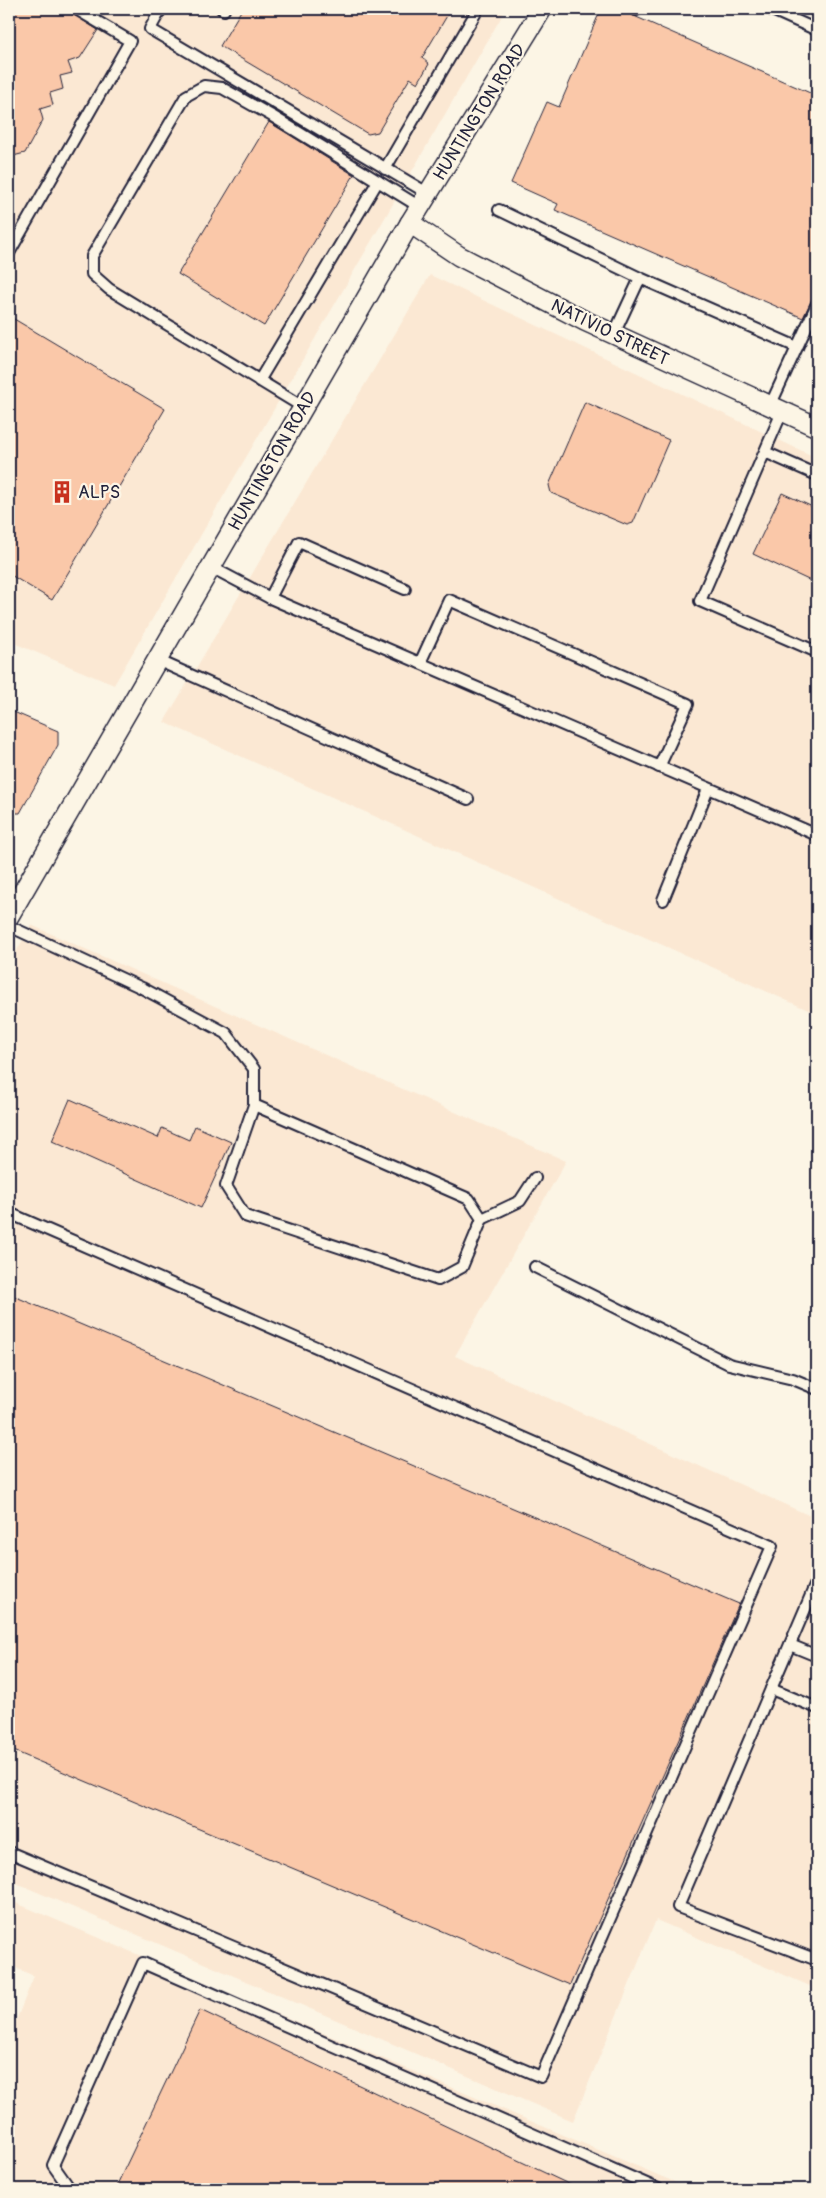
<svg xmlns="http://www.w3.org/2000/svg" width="826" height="2198" viewBox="0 0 826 2198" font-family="Pangolin,sans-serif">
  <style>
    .built { fill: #fbe8d3 }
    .building { fill: #fac8a9; stroke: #22223b }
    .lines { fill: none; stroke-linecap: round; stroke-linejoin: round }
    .lane-casing { stroke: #22223b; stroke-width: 14 }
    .street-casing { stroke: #22223b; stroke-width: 22 }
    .lane { stroke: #fcf5e5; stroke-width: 10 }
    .street { stroke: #fcf5e5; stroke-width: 19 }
    .labels { text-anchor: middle; stroke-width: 4.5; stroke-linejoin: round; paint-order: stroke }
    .street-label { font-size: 18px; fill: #22223b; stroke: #fcf5e5 }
    .poi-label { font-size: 18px; fill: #22223b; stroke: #fcf5e5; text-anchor: start }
  </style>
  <rect width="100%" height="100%" fill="#fcf5e5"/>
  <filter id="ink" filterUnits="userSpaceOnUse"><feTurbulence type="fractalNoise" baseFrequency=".02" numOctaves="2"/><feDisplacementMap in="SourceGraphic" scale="10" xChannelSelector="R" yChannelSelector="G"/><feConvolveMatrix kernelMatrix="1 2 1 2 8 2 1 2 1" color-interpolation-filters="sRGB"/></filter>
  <g filter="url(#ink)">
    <g class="built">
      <path d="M9,9H506L114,685L9,641Z"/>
      <path d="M430,275L817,458V1014L164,722Z"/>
      <path d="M31,925L566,1161L455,1356L817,1519V1989L656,1920L573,2121L9,1880V965Z"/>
      <path d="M9,1900L691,2189H9V2038L34,1976L9,1965Z"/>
    </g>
    <g class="building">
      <path d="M9,9H65L98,30L80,58L68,62L72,73L60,76L63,89L50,93L53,105L40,109L43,120L25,153L9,157Z"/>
      <path d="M242,9H451L422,58L429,64L418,83L410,78L378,132L368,134L220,46Z"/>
      <path d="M601,9H618L817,96V288L803,318L555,210L558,204L511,183L547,102L559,107Z"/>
      <path d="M269,122L354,175L264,326L178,274Z"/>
      <path d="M9,316L165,409L52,600L9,574Z"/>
      <path d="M585,402L669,440L633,523L627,525L551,493L549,485Z"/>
      <path d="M782,493L817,509V584L753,554Z"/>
      <path d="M9,710L58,731V745L20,813H9Z"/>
      <path d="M70,1099L158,1138L162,1128L189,1140L195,1126L231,1142L201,1208L52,1141Z"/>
      <path d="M9,1294L739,1604L570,1985L9,1749Z"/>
      <path d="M200,2010L579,2189H115Z"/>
    </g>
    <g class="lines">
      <defs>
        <g id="lane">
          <path d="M161,9L150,29L429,194"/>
          <path d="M222,9L224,10"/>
          <path d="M770,9L817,30"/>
          <path d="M636,10V9"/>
          <path d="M385,169L478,9"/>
          <path d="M499,210L640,278L797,347"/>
          <path d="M9,253L130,41L76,9"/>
          <path d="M614,334L640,278"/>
          <path d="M259,381L378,181"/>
          <path d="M770,406L817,304"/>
          <path d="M303,407L109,289L92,274V256L186,96L204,86L222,88L272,116L420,207"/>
          <path d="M782,412L700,601L817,652"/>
          <path d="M765,452L817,475"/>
          <path d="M211,567L270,598L817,835"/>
          <path d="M270,598L299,542L405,589"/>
          <path d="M157,660L468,799"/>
          <path d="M420,663L449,600L688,704L659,767"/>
          <path d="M663,900L708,789"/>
          <path d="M9,926L142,988L226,1033L254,1069V1105L226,1186L245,1216L438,1280L462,1267L482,1219L469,1199L254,1105"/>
          <path d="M9,1213L772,1546L541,2077L9,1852"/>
          <path d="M482,1219L520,1201L535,1178"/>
          <path d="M535,1267L729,1364L793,1379L817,1389"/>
          <path d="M817,1581L678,1907L817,1960"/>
          <path d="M790,1645L817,1656"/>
          <path d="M771,1689L817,1708"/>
          <path d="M70,2189L53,2165L143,1963L658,2189"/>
        </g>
        <g id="street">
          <path d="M410,223L459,256L585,321L817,427"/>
          <path d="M9,916L410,223L542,9"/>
        </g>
      </defs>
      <use href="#lane" class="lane-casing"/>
      <use href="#street" class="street-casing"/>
      <use href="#lane" class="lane"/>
      <use href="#street" class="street"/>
    </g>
  </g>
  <defs>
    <symbol id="building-bare" viewBox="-9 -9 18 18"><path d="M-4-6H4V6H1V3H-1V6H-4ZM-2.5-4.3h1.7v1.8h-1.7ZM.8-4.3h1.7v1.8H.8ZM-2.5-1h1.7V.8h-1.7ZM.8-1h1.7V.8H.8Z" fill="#c8321e" stroke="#fcf5e5" stroke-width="2.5" paint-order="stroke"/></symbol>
  </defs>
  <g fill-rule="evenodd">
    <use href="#building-bare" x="46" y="476" width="32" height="32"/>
  </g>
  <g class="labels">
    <g class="street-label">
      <text transform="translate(479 112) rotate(-58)" y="6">HUNTINGTON ROAD</text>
      <text transform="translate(610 332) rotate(26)" y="6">NATIVIO STREET</text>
      <text transform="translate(272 461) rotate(-60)" y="6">HUNTINGTON ROAD</text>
    </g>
    <g class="poi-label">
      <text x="78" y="498">ALPS</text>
    </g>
  </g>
  <rect width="826" height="2198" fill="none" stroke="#fcf5e5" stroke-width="30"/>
  <rect x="15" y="15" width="796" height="2168" fill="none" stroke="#22223b" stroke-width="2" filter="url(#ink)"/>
</svg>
